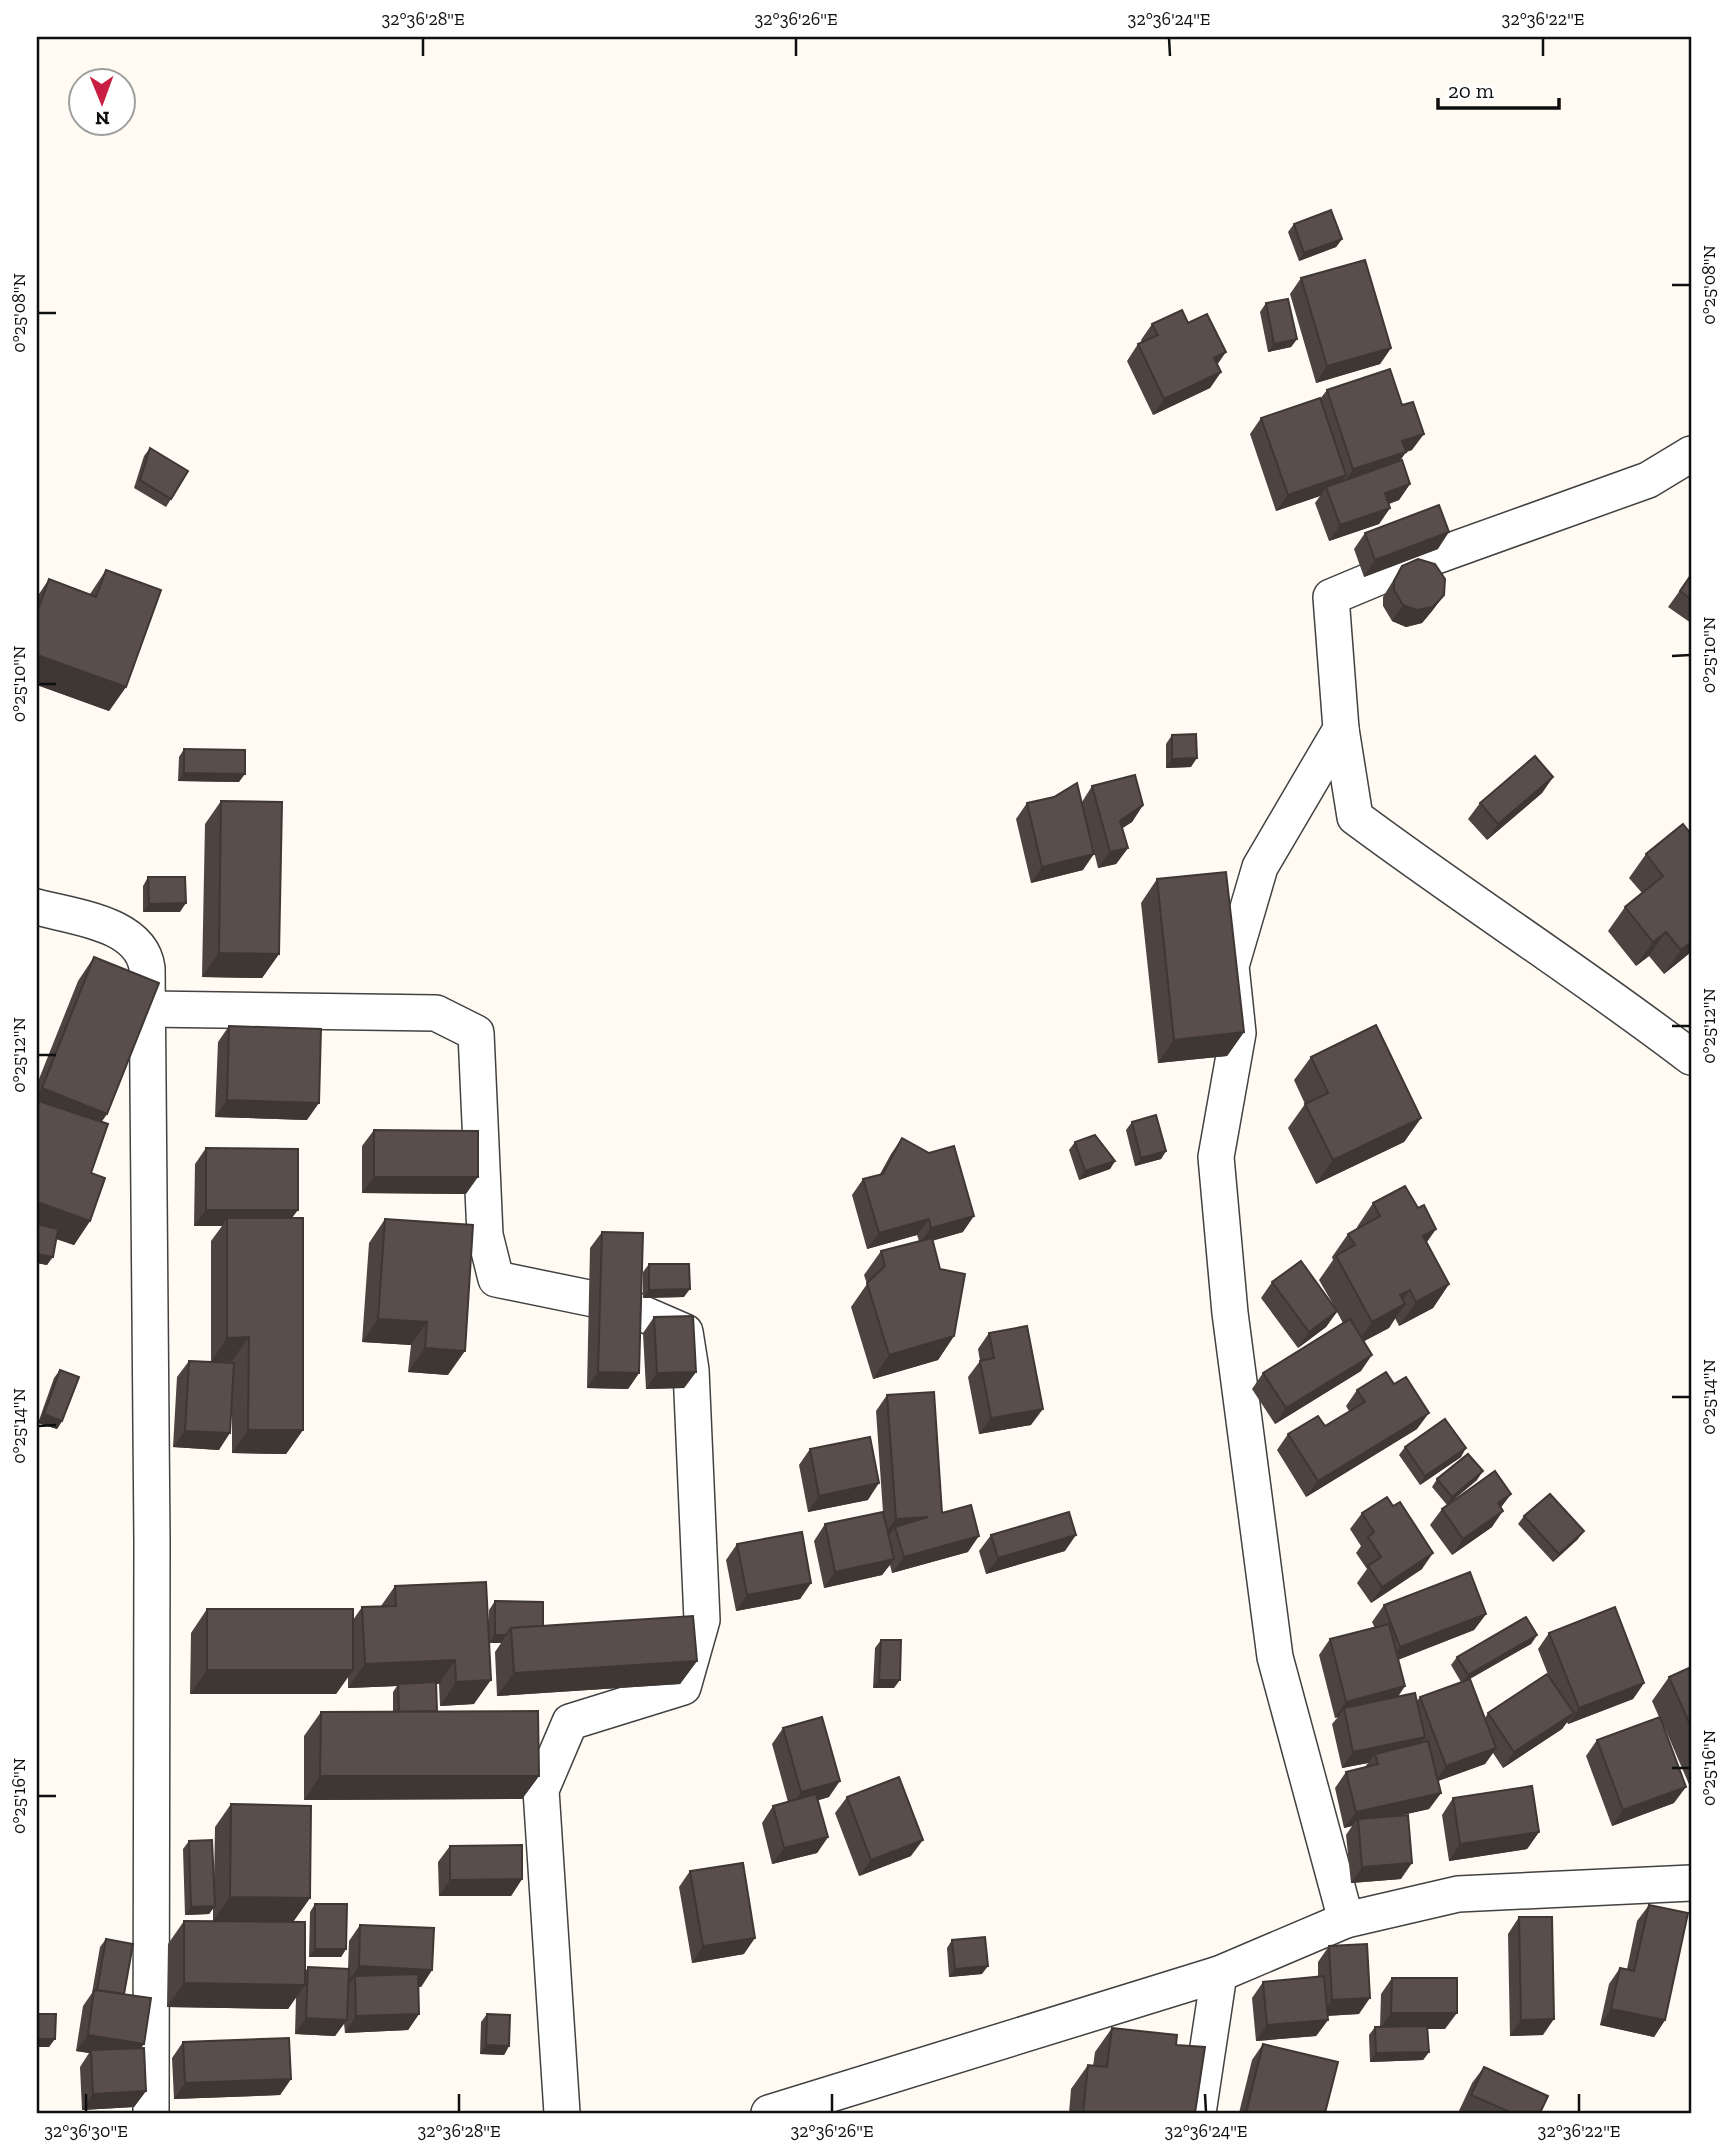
<svg xmlns="http://www.w3.org/2000/svg" width="1728" height="2150" viewBox="0 0 1728 2150" font-family="'Zilla Slab',serif">
  <style>
    .lines { fill: none; stroke-linecap: round; stroke-linejoin: round }
    .street-casing { stroke: #424242; stroke-width: 38 }
    .street { stroke: #fff; stroke-width: 35 }
    .wall { fill: #4d4340 }
    .shaded-wall { fill: #3e3734 }
    .building { fill: #594e4b; stroke: #3e3734; stroke-width: 2 }
    .ticks { fill: none; stroke: #0f0f0f; stroke-width: 2.5 }
    .neatline { fill: none; stroke: #0f0f0f; stroke-width: 2.5 }
    .ticks-label { font-size: 18px; text-anchor: middle; fill: #0f0f0f }
  </style>
  <rect width="100%" height="100%" fill="#fffaf2"/>
  <g class="lines">
    <defs>
      <g id="street">
        <path d="M1341,729L1355,817C1465,899 1581,973 1691,1057"/>
        <path d="M37,907C73,917 141,923 147,968L152,1541L151,2113"/>
        <path d="M148,1009L436,1013L476,1033L485,1235L496,1279L623,1305L685,1332L691,1370L702,1620L683,1687L570,1722L541,1790L562,2113"/>
        <path d="M1346,1920L1275,1657L1230,1313L1216,1157L1238,1033L1231,966L1260,867L1341,729L1331,597L1386,574L1648,480L1691,454"/>
        <path d="M769,2113L1219,1974L1346,1920L1458,1894L1691,1883"/>
        <path d="M1198,2113L1219,1974"/>
      </g>
    </defs>
    <use href="#street" class="street-casing"/>
    <use href="#street" class="street"/>
  </g>
  <g class="wall">
    <path d="M1294,224L1342,239L1336,247L1299,261L1288,232Z"/>
    <path d="M1301,278L1391,348L1380,364L1316,383L1290,294Z"/>
    <path d="M1266,303L1297,339L1291,347L1268,352L1260,312Z"/>
    <path d="M1188,323L1217,364L1221,372L1210,388L1153,415L1127,361L1138,344L1142,343L1141,340L1152,324Z"/>
    <path d="M1327,390L1412,450L1406,452L1400,461L1410,484L1399,500L1389,504L1390,508L1379,524L1329,541L1315,503L1320,496L1276,511L1250,434L1261,418L1320,399Z"/>
    <path d="M150,448L171,499L166,507L134,488L144,456Z"/>
    <path d="M1365,533L1438,549L1364,577L1354,549Z"/>
    <path d="M1402,566L1444,595L1432,611L1422,623L1406,627L1392,621L1383,606V597Z"/>
    <path d="M106,570L126,687L109,711L37,685V597L49,579L90,594Z"/>
    <path d="M1691,575V623L1668,607Z"/>
    <path d="M1172,735L1191,767L1166,768V744Z"/>
    <path d="M184,749L239,782L178,781L179,757Z"/>
    <path d="M1553,777L1542,793L1487,840L1468,819L1480,803Z"/>
    <path d="M1092,786L1143,805L1132,822L1122,828L1128,848L1116,864L1098,868L1091,839L1083,870L1031,883L1016,819L1027,803L1082,802Z"/>
    <path d="M221,801L279,954L262,978L202,977L205,824Z"/>
    <path d="M1691,834V952L1664,974L1649,956L1636,966L1608,931L1625,907L1642,893L1629,878L1646,854Z"/>
    <path d="M148,877L180,912H143V886Z"/>
    <path d="M1157,879L1244,1032L1227,1056L1158,1063L1141,903Z"/>
    <path d="M94,957L107,1114L101,1122L91,1173L90,1221L74,1245L56,1239L47,1265L37,1263V1084L78,981Z"/>
    <path d="M229,1026L307,1120L215,1117L218,1042Z"/>
    <path d="M1311,1057L1421,1118L1404,1142L1316,1184L1288,1128L1305,1104L1294,1080Z"/>
    <path d="M1132,1122L1166,1151L1161,1159L1135,1166L1126,1130Z"/>
    <path d="M374,1130L466,1194L362,1193V1146Z"/>
    <path d="M902,1138L963,1232L932,1241L954,1336L938,1360L873,1379L851,1307L867,1284L864,1275L881,1251L919,1241L917,1235L867,1249L852,1195L863,1179L880,1174L891,1154Z"/>
    <path d="M1075,1142L1115,1161L1110,1169L1079,1180L1069,1150Z"/>
    <path d="M206,1148L292,1218L303,1430L286,1454L232,1453V1404L219,1450L173,1447L177,1377L189,1361L211,1362V1241L222,1226H194L195,1164Z"/>
    <path d="M1373,1203L1418,1208L1436,1229L1427,1242L1449,1284L1433,1308L1399,1326L1395,1318L1389,1328L1364,1341L1361,1371L1275,1424L1252,1389L1263,1373L1343,1323L1337,1312L1326,1327L1298,1348L1261,1298L1272,1282L1334,1306L1319,1280L1333,1260L1332,1257L1348,1234L1357,1228V1227Z"/>
    <path d="M385,1219L448,1375L408,1372L411,1345L362,1342L369,1243Z"/>
    <path d="M602,1232L639,1373L628,1389L587,1388L590,1248Z"/>
    <path d="M649,1264L684,1297L643,1298V1272Z"/>
    <path d="M654,1317L696,1372L684,1388L646,1389L643,1333Z"/>
    <path d="M989,1333L1031,1425L979,1434L968,1377L980,1361L978,1349Z"/>
    <path d="M60,1370L62,1421L57,1429L38,1423L54,1378Z"/>
    <path d="M1394,1384L1417,1429L1306,1497L1277,1450L1288,1434L1325,1426L1349,1411L1346,1406L1357,1390Z"/>
    <path d="M887,1395L942,1513L968,1552L892,1573L890,1565L882,1575L824,1588L814,1541L825,1524L883,1512L876,1411Z"/>
    <path d="M1405,1447L1461,1457L1420,1485L1399,1455Z"/>
    <path d="M810,1449L868,1500L808,1512L799,1465Z"/>
    <path d="M1437,1479L1477,1480L1447,1505L1432,1487Z"/>
    <path d="M1511,1494L1501,1507L1492,1527L1452,1555L1430,1525L1442,1509Z"/>
    <path d="M1393,1506L1422,1569L1371,1603L1357,1583L1367,1569L1356,1553L1361,1546L1350,1529L1362,1513Z"/>
    <path d="M1524,1516L1578,1539L1553,1562L1518,1524Z"/>
    <path d="M991,1535L1065,1551L986,1574L979,1551Z"/>
    <path d="M737,1544L811,1583L800,1599L736,1611L726,1560Z"/>
    <path d="M486,1582L474,1704L440,1706L439,1684H436V1712L539,1776L522,1799L304,1800V1736L321,1712H393V1692L397,1686L348,1688V1677L336,1694H190L191,1633L207,1609L353,1620L362,1607L381,1606L395,1586Z"/>
    <path d="M495,1601L543,1626L697,1661L680,1684L497,1696L495,1652L501,1643H489V1610Z"/>
    <path d="M1384,1605L1486,1614L1474,1630L1398,1660V1697L1417,1701L1420,1697L1461,1682L1451,1665L1457,1657L1537,1635L1531,1644L1470,1679L1485,1718L1488,1713L1549,1677L1538,1649L1549,1633L1644,1683L1633,1699L1568,1724L1567,1722L1562,1729L1503,1768L1493,1753L1485,1764L1438,1781L1441,1793L1429,1809L1402,1815L1401,1879L1351,1883L1346,1835L1352,1826L1344,1828L1335,1788L1346,1772L1365,1767L1368,1763L1342,1768L1332,1724L1338,1717L1335,1718L1319,1655L1330,1639L1375,1628L1372,1622Z"/>
    <path d="M881,1640L894,1688H873L875,1648Z"/>
    <path d="M1691,1667V1789L1661,1719L1674,1803L1612,1826L1586,1756L1597,1740L1659,1717L1652,1701L1669,1677Z"/>
    <path d="M783,1728L829,1797L818,1800L828,1837L817,1853L772,1864L762,1823L773,1806L788,1802L772,1744Z"/>
    <path d="M847,1797L911,1856L859,1876L835,1813Z"/>
    <path d="M1453,1798L1539,1832L1527,1849L1449,1861L1442,1815Z"/>
    <path d="M231,1804L310,1898L293,1922L213,1921V1908L209,1914L185,1915L183,1849L189,1841L214,1883L215,1827Z"/>
    <path d="M450,1846L522,1879L511,1896H439L438,1862Z"/>
    <path d="M690,1871L744,1954L692,1963L679,1887Z"/>
    <path d="M315,1904L346,1949L341,1957H309L310,1912Z"/>
    <path d="M1649,1905L1665,2020L1654,2037L1600,2025L1609,1984L1620,1968L1627,1969L1637,1921Z"/>
    <path d="M1519,1917L1543,2035L1510,2036L1508,1934Z"/>
    <path d="M184,1921L305,1972L308,1967L348,1969L349,1941L360,1925L432,1970L421,1987H418L419,2014L408,2030L345,2033L344,2023L335,2036L295,2034L296,1997L288,2009L167,2007L168,1944Z"/>
    <path d="M106,1939L124,1994L141,2048L146,2091L134,2107L82,2110L80,2067L89,2053L76,2051L83,2006L92,1993L100,1947Z"/>
    <path d="M952,1940L982,1974L949,1977L947,1948Z"/>
    <path d="M1329,1946L1359,2014L1327,2016L1328,2020L1316,2036L1256,2041L1252,1998L1263,1982L1318,1977V1962Z"/>
    <path d="M1392,1978L1445,2029H1428L1429,2052L1423,2060L1370,2062L1369,2035L1375,2027H1380L1381,1994Z"/>
    <path d="M487,2014L509,2046L504,2055L480,2054L481,2022Z"/>
    <path d="M1112,2028L1176,2045L1195,2113H1069L1071,2089L1088,2065L1093,2066L1095,2052Z"/>
    <path d="M183,2042L291,2079L280,2095L174,2099L172,2058Z"/>
    <path d="M1263,2044L1325,2113H1239L1252,2060Z"/>
    <path d="M1484,2067L1540,2113H1458L1472,2083Z"/>
  </g>
  <g class="shaded-wall">
    <path d="M1342,239L1336,247L1299,261L1304,253Z"/>
    <path d="M1297,339L1291,347L1268,352L1274,344Z"/>
    <path d="M1391,348L1380,364L1316,383L1327,366Z"/>
    <path d="M1226,352L1215,368L1214,358Z"/>
    <path d="M1221,372L1210,388L1153,415L1164,399Z"/>
    <path d="M1424,434L1412,450L1406,452L1394,468L1342,485L1353,469L1402,441Z"/>
    <path d="M1346,475L1335,491L1326,487L1320,496L1276,511L1288,495Z"/>
    <path d="M1410,484L1399,500L1374,509L1385,493Z"/>
    <path d="M1390,508L1379,524L1329,541L1340,525Z"/>
    <path d="M1449,532L1438,549L1364,577L1375,560Z"/>
    <path d="M1444,595L1432,611L1422,623L1406,627L1392,621L1403,605Z"/>
    <path d="M37,655L126,687L109,711L37,685Z"/>
    <path d="M1197,758L1191,767L1166,768L1172,759Z"/>
    <path d="M184,773L245,774L239,782L178,781Z"/>
    <path d="M1553,777L1542,793L1487,840L1498,824Z"/>
    <path d="M1143,805L1132,822L1109,837L1120,821Z"/>
    <path d="M1128,848L1116,864L1098,868L1110,852Z"/>
    <path d="M1094,854L1083,870L1031,883L1042,867Z"/>
    <path d="M186,903L180,912H143L149,904Z"/>
    <path d="M1666,932L1649,956L1636,966L1653,942Z"/>
    <path d="M1691,942V952L1664,974L1681,950Z"/>
    <path d="M219,953L279,954L262,978L202,977Z"/>
    <path d="M1244,1032L1227,1056L1158,1063L1174,1040Z"/>
    <path d="M42,1088L107,1114L91,1137L39,1101L37,1104V1096Z"/>
    <path d="M227,1100L319,1103L307,1120L215,1117Z"/>
    <path d="M1421,1118L1404,1142L1316,1184L1333,1160Z"/>
    <path d="M1166,1151L1161,1159L1135,1166L1141,1158Z"/>
    <path d="M1115,1161L1110,1169L1079,1180L1085,1171Z"/>
    <path d="M374,1177H478L466,1194L362,1193Z"/>
    <path d="M37,1202L90,1221L74,1245L37,1232Z"/>
    <path d="M206,1210H298L286,1226L227,1218L222,1226H194Z"/>
    <path d="M974,1216L963,1232L919,1244L931,1228Z"/>
    <path d="M929,1219L917,1235L867,1249L879,1233Z"/>
    <path d="M1436,1229L1419,1252L1423,1236Z"/>
    <path d="M37,1254L53,1257L47,1265L37,1263Z"/>
    <path d="M1449,1284L1433,1308L1399,1326L1416,1302Z"/>
    <path d="M690,1289L684,1297L643,1298L649,1290Z"/>
    <path d="M1410,1290L1397,1308L1405,1304L1389,1328L1355,1346L1372,1322L1400,1295Z"/>
    <path d="M1337,1311L1326,1327L1298,1348L1309,1332Z"/>
    <path d="M378,1319L427,1322L411,1345L362,1342Z"/>
    <path d="M954,1336L938,1360L873,1379L889,1355Z"/>
    <path d="M249,1337L232,1361L211,1362L227,1338Z"/>
    <path d="M425,1348L465,1351L448,1375L408,1372Z"/>
    <path d="M1372,1355L1361,1371L1275,1424L1286,1408Z"/>
    <path d="M598,1372L639,1373L628,1389L587,1388Z"/>
    <path d="M696,1372L684,1388L646,1389L657,1373Z"/>
    <path d="M1043,1409L1031,1425L979,1434L991,1418Z"/>
    <path d="M1429,1413L1417,1429L1306,1497L1318,1481Z"/>
    <path d="M44,1414L62,1421L57,1429L38,1423Z"/>
    <path d="M248,1430H303L286,1454L232,1453Z"/>
    <path d="M185,1431L230,1433L219,1450L173,1447Z"/>
    <path d="M1466,1448L1461,1457L1420,1485L1425,1476Z"/>
    <path d="M1483,1471L1477,1480L1447,1505L1452,1497Z"/>
    <path d="M879,1483L868,1500L808,1512L819,1496Z"/>
    <path d="M1511,1494L1499,1510L1498,1503Z"/>
    <path d="M1503,1511L1492,1527L1452,1555L1463,1539Z"/>
    <path d="M928,1517L895,1527L890,1534L884,1535L896,1519Z"/>
    <path d="M1584,1531L1578,1539L1553,1562L1559,1554Z"/>
    <path d="M1076,1535L1065,1551L986,1574L998,1558Z"/>
    <path d="M979,1536L968,1552L892,1573L904,1557Z"/>
    <path d="M1433,1553L1422,1569L1371,1603L1382,1587Z"/>
    <path d="M894,1559L882,1575L824,1588L835,1572Z"/>
    <path d="M811,1583L800,1599L736,1611L747,1595Z"/>
    <path d="M1486,1614L1474,1630L1389,1663L1400,1647Z"/>
    <path d="M495,1635H506L501,1643H489Z"/>
    <path d="M1537,1635L1531,1644L1462,1683L1468,1675Z"/>
    <path d="M455,1660L439,1684L398,1686V1684L397,1686L348,1688L365,1664Z"/>
    <path d="M697,1661L680,1684L497,1696L514,1673Z"/>
    <path d="M207,1670H353L336,1694H190Z"/>
    <path d="M491,1680L474,1704L440,1706L456,1682Z"/>
    <path d="M879,1680H900L894,1688H873Z"/>
    <path d="M1644,1683L1633,1699L1568,1724L1579,1708Z"/>
    <path d="M1405,1686L1394,1703L1344,1708L1338,1717L1335,1718L1346,1702Z"/>
    <path d="M1574,1713L1562,1729L1503,1768L1514,1752Z"/>
    <path d="M1425,1737L1413,1753L1375,1754L1368,1763L1342,1768L1353,1752Z"/>
    <path d="M1496,1748L1485,1764L1435,1782L1446,1766Z"/>
    <path d="M320,1776H539L522,1799L304,1800Z"/>
    <path d="M840,1781L829,1797L790,1809L801,1792Z"/>
    <path d="M1686,1787L1674,1803L1612,1826L1623,1810Z"/>
    <path d="M1441,1793L1429,1809L1358,1825V1819L1352,1826L1344,1828L1356,1812Z"/>
    <path d="M1539,1832L1527,1849L1449,1861L1460,1844Z"/>
    <path d="M828,1837L817,1853L772,1864L784,1848Z"/>
    <path d="M923,1840L911,1856L859,1876L871,1860Z"/>
    <path d="M1412,1863L1401,1879L1351,1883L1362,1867Z"/>
    <path d="M522,1879L511,1896H439L450,1880Z"/>
    <path d="M230,1897L310,1898L293,1922L213,1921Z"/>
    <path d="M215,1906L209,1914L185,1915L191,1907Z"/>
    <path d="M755,1938L744,1954L692,1963L703,1946Z"/>
    <path d="M315,1949H346L341,1957H309Z"/>
    <path d="M359,1966L432,1970L421,1987L355,1983V1976L350,1983H347Z"/>
    <path d="M988,1966L982,1974L949,1977L955,1969Z"/>
    <path d="M184,1983L305,1985L288,2009L167,2007Z"/>
    <path d="M1370,1998L1359,2014L1321,2016L1332,2000Z"/>
    <path d="M1611,2009L1665,2020L1654,2037L1600,2025Z"/>
    <path d="M1391,2013H1457L1445,2029H1380Z"/>
    <path d="M419,2014L408,2030L345,2033L356,2016Z"/>
    <path d="M306,2018L347,2020L335,2036L295,2034Z"/>
    <path d="M1554,2019L1543,2035L1510,2036L1521,2020Z"/>
    <path d="M1328,2020L1316,2036L1256,2041L1267,2025Z"/>
    <path d="M88,2035L144,2044L133,2060L91,2050L89,2053L76,2051Z"/>
    <path d="M37,2039H55L49,2047H37Z"/>
    <path d="M486,2045L509,2046L504,2055L480,2054Z"/>
    <path d="M1429,2052L1423,2060L1370,2062L1376,2053Z"/>
    <path d="M291,2079L280,2095L174,2099L185,2083Z"/>
    <path d="M146,2091L134,2107L82,2110L93,2094Z"/>
  </g>
  <g class="building">
    <path d="M1331,210L1342,239L1304,253L1294,224Z"/>
    <path d="M1365,260L1391,348L1327,366L1301,278Z"/>
    <path d="M1288,299L1297,339L1274,344L1266,303Z"/>
    <path d="M1182,310L1188,323L1207,314L1226,352L1214,358L1221,372L1164,399L1138,344L1158,335L1152,324Z"/>
    <path d="M1390,369L1402,405L1413,402L1424,434L1402,441L1406,452L1353,469L1327,390Z"/>
    <path d="M1320,398L1346,475L1288,495L1261,418Z"/>
    <path d="M150,448L188,471L171,499L140,480Z"/>
    <path d="M1402,460L1410,484L1385,493L1390,508L1340,525L1326,487Z"/>
    <path d="M1439,505L1449,532L1375,560L1365,533Z"/>
    <path d="M1418,559L1435,564L1445,579L1444,595L1433,607L1417,610L1403,605L1394,590V581L1402,566Z"/>
    <path d="M106,570L161,590L126,687L37,655V613L49,579L96,597Z"/>
    <path d="M1691,575V599L1680,591Z"/>
    <path d="M1196,734L1197,758L1172,759V735Z"/>
    <path d="M184,749L245,750V774L184,773Z"/>
    <path d="M1535,756L1553,777L1498,824L1480,803Z"/>
    <path d="M1135,775L1143,805L1120,821L1128,848L1110,852L1092,786Z"/>
    <path d="M1077,783L1094,854L1042,867L1027,803L1054,797Z"/>
    <path d="M221,801L282,802L279,954L219,953Z"/>
    <path d="M1683,824L1691,834V942L1681,950L1666,932L1653,942L1625,907L1663,876L1646,854Z"/>
    <path d="M1226,872L1244,1032L1174,1040L1157,879Z"/>
    <path d="M148,877H185L186,903L149,904Z"/>
    <path d="M94,957L159,983L107,1114L42,1088Z"/>
    <path d="M1376,1025L1421,1118L1333,1160L1305,1104L1328,1093L1311,1057Z"/>
    <path d="M229,1026L321,1029L319,1103L227,1100Z"/>
    <path d="M39,1101L108,1124L91,1173L105,1178L90,1221L37,1202V1108Z"/>
    <path d="M1156,1115L1166,1151L1141,1158L1132,1122Z"/>
    <path d="M374,1130L478,1131V1177H374Z"/>
    <path d="M1095,1135L1115,1161L1085,1171L1075,1142Z"/>
    <path d="M902,1138L929,1153L954,1146L974,1216L931,1228L929,1219L879,1233L863,1179L883,1174Z"/>
    <path d="M206,1148L298,1149V1210H206Z"/>
    <path d="M1405,1186L1418,1208L1424,1205L1436,1229L1423,1236L1449,1284L1416,1302L1410,1290L1400,1295L1405,1304L1372,1322L1336,1256L1355,1245L1348,1234L1380,1216L1373,1203Z"/>
    <path d="M227,1218H303V1430H248L249,1337L227,1338Z"/>
    <path d="M385,1219L473,1225L465,1351L425,1348L427,1322L378,1319Z"/>
    <path d="M37,1224L58,1229L53,1257L37,1254Z"/>
    <path d="M602,1232L643,1233L639,1373L598,1372Z"/>
    <path d="M932,1238L940,1269L965,1274L954,1336L889,1355L867,1283L885,1266L881,1251Z"/>
    <path d="M1301,1261L1337,1311L1309,1332L1272,1282Z"/>
    <path d="M649,1264H689L690,1289L649,1290Z"/>
    <path d="M693,1316L696,1372L657,1373L654,1317Z"/>
    <path d="M1350,1319L1372,1355L1286,1408L1263,1373Z"/>
    <path d="M1027,1326L1043,1409L991,1418L980,1361L994,1358L989,1333Z"/>
    <path d="M189,1361L234,1363L230,1433L185,1431Z"/>
    <path d="M60,1370L79,1377L62,1421L44,1414Z"/>
    <path d="M1386,1372L1394,1384L1406,1377L1429,1413L1318,1481L1288,1434L1318,1416L1325,1426L1365,1402L1357,1390Z"/>
    <path d="M934,1392L942,1513L971,1505L979,1536L904,1557L895,1527L928,1517L896,1519L887,1395Z"/>
    <path d="M1445,1419L1466,1448L1425,1476L1405,1447Z"/>
    <path d="M870,1437L879,1483L819,1496L810,1449Z"/>
    <path d="M1468,1454L1483,1471L1452,1497L1437,1479Z"/>
    <path d="M1495,1471L1511,1494L1498,1503L1503,1511L1463,1539L1442,1509Z"/>
    <path d="M1550,1494L1584,1531L1559,1554L1524,1516Z"/>
    <path d="M1387,1497L1393,1506L1400,1502L1433,1553L1382,1587L1368,1566L1381,1557L1368,1537L1374,1532L1362,1513Z"/>
    <path d="M883,1512L894,1559L835,1572L825,1524Z"/>
    <path d="M1069,1512L1076,1535L998,1558L991,1535Z"/>
    <path d="M802,1532L811,1583L747,1595L737,1544Z"/>
    <path d="M1470,1572L1486,1614L1400,1647L1384,1605Z"/>
    <path d="M486,1582L491,1680L456,1682L455,1660L365,1664L362,1607L396,1606L395,1586Z"/>
    <path d="M495,1601L543,1602V1626L511,1628L506,1635H495Z"/>
    <path d="M1615,1607L1644,1683L1579,1708L1549,1633Z"/>
    <rect x="207" y="1609" width="146" height="61"/>
    <path d="M693,1616L697,1661L514,1673L511,1628Z"/>
    <path d="M1526,1617L1537,1635L1468,1675L1457,1657Z"/>
    <path d="M1389,1624L1405,1686L1346,1702L1330,1639Z"/>
    <path d="M881,1640H901L900,1680H879Z"/>
    <path d="M1691,1667V1727L1669,1677Z"/>
    <path d="M1547,1674L1574,1713L1514,1752L1488,1713Z"/>
    <path d="M1470,1679L1496,1748L1446,1766L1420,1697Z"/>
    <path d="M436,1682L437,1711L399,1712L398,1684Z"/>
    <path d="M1415,1693L1425,1737L1353,1752L1344,1708Z"/>
    <path d="M538,1711L539,1776H320L321,1712Z"/>
    <path d="M822,1717L840,1781L801,1792L783,1728Z"/>
    <path d="M1660,1717L1686,1787L1623,1810L1597,1740Z"/>
    <path d="M1428,1741L1441,1793L1356,1812L1346,1772L1378,1764L1375,1754Z"/>
    <path d="M899,1777L923,1840L871,1860L847,1797Z"/>
    <path d="M1532,1786L1539,1832L1460,1844L1453,1798Z"/>
    <path d="M816,1794L828,1837L784,1848L773,1806Z"/>
    <path d="M231,1804L311,1806L310,1898L230,1897Z"/>
    <path d="M1408,1815L1412,1863L1362,1867L1358,1819Z"/>
    <path d="M212,1840L215,1906L191,1907L189,1841Z"/>
    <path d="M522,1845V1879L450,1880V1846Z"/>
    <path d="M743,1863L755,1938L703,1946L690,1871Z"/>
    <path d="M315,1904H347L346,1949H315Z"/>
    <path d="M1649,1905L1688,1913L1665,2020L1611,2009L1620,1968L1634,1971Z"/>
    <path d="M1519,1917H1552L1554,2019L1521,2020Z"/>
    <path d="M184,1921L305,1922V1985L184,1983Z"/>
    <path d="M360,1925L434,1928L432,1970L359,1966Z"/>
    <path d="M985,1937L988,1966L955,1969L952,1940Z"/>
    <path d="M106,1939L133,1944L124,1994L97,1990Z"/>
    <path d="M1367,1944L1370,1998L1332,2000L1329,1946Z"/>
    <path d="M308,1967L349,1969L347,2020L306,2018Z"/>
    <path d="M418,1974L419,2014L356,2016L355,1976Z"/>
    <path d="M1324,1976L1328,2020L1267,2025L1263,1982Z"/>
    <path d="M1392,1978H1457V2013H1391Z"/>
    <path d="M94,1990L151,1998L144,2044L88,2035Z"/>
    <path d="M37,2014H56L55,2039H37Z"/>
    <path d="M487,2014L510,2015L509,2046L486,2045Z"/>
    <path d="M1427,2026L1429,2052L1376,2053L1375,2027Z"/>
    <path d="M1112,2028L1177,2035L1176,2045L1205,2047L1195,2113H1083L1088,2065L1107,2067Z"/>
    <path d="M289,2038L291,2079L185,2083L183,2042Z"/>
    <path d="M1263,2044L1338,2062L1325,2113H1246Z"/>
    <path d="M144,2048L146,2091L93,2094L91,2050Z"/>
    <path d="M1484,2067L1548,2096L1540,2113H1512L1471,2095Z"/>
  </g>
  <path class="ticks" d="M423,38V56M796,38V56M1169,38L1170,56M1543,38V56M1672,285H1690M38,313H56M1672,656L1690,655M38,684H56M1672,1026H1690M38,1055H56M1672,1397H1690M38,1426L56,1425M1672,1768H1690M38,1796H56M86,2094V2112M459,2094V2112M832,2094V2112M1205,2094L1206,2112M1579,2094V2112"/>
  <rect width="1728" height="2150" fill="none" stroke="#ffffff" stroke-width="77"/>
  <g transform="translate(102 102) rotate(179)"><circle r="33" fill="#ffffff" stroke="#9f9f9f" stroke-width="2"/>
  <path d="M0-5L12 26L0 18L-12 26Z" fill="#c81f42"/>
  <text y="-10" font-size="19" font-weight="bold" text-anchor="middle" fill="#0f0f0f">N</text>
  </g>
  <path d="M1438 98v10h121v-10" fill="none" stroke="#0f0f0f" stroke-width="3.5"/>
  <text x="1448" y="98" font-size="21" fill="#0f0f0f" stroke="#ffffff" stroke-width="5" paint-order="stroke">20 m</text>
  <rect x="38" y="38" width="1652" height="2074" class="neatline"/>
  <g class="ticks-label">
    <text x="423" y="25">32°36'28"E</text>
    <text x="796" y="25">32°36'26"E</text>
    <text x="1169" y="25">32°36'24"E</text>
    <text x="1543" y="25">32°36'22"E</text>
    <text transform="translate(1709 285) rotate(-90)" y="6">0°25'08"N</text>
    <text transform="translate(19 313) rotate(-90)" y="6">0°25'08"N</text>
    <text transform="translate(1709 655) rotate(-90)" y="6">0°25'10"N</text>
    <text transform="translate(19 684) rotate(-90)" y="6">0°25'10"N</text>
    <text transform="translate(1709 1026) rotate(-90)" y="6">0°25'12"N</text>
    <text transform="translate(19 1055) rotate(-90)" y="6">0°25'12"N</text>
    <text transform="translate(1709 1397) rotate(-90)" y="6">0°25'14"N</text>
    <text transform="translate(19 1426) rotate(-90)" y="6">0°25'14"N</text>
    <text transform="translate(1709 1768) rotate(-90)" y="6">0°25'16"N</text>
    <text transform="translate(19 1796) rotate(-90)" y="6">0°25'16"N</text>
    <text x="86" y="2137">32°36'30"E</text>
    <text x="459" y="2137">32°36'28"E</text>
    <text x="832" y="2137">32°36'26"E</text>
    <text x="1206" y="2137">32°36'24"E</text>
    <text x="1579" y="2137">32°36'22"E</text>
  </g>
</svg>
